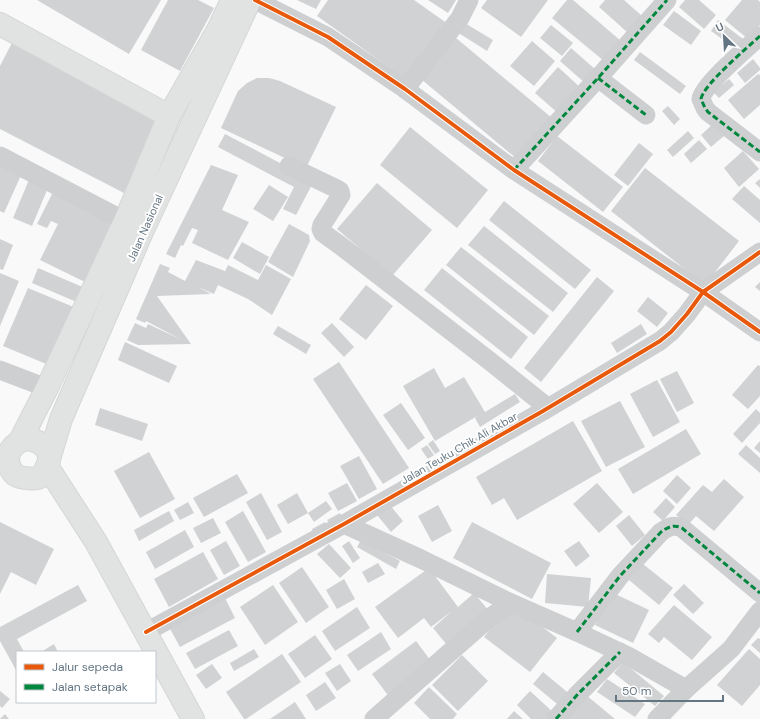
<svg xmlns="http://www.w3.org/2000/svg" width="760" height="719" viewBox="0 0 760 719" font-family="'DM Sans',sans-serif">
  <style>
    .building { fill: #d0d2d3 }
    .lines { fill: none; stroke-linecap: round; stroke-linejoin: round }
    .major-casing { stroke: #d5d6d7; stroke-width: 24 }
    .highway-casing { stroke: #d5d6d6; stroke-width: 24 }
    .minor { stroke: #cecfd0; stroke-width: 19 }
    .major { stroke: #e1e2e2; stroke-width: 22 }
    .highway { stroke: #e1e2e2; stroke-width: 22 }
    .quiet { stroke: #00873e; stroke-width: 3; stroke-dasharray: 6 3; stroke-linecap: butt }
    .cycleway-casing { stroke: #fff; stroke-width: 6 }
    .cycleway { stroke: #e8590c; stroke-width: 4 }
    .labels { text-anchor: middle; stroke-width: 4; stroke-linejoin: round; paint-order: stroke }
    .street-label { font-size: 11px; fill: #657683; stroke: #fff }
  </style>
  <rect width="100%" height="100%" fill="#f9f9f9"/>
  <g class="building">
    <path d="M37,0H161L129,54Z"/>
    <path d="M168,0H198L214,8L180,71L141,50Z"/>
    <path d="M297,0H321L316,9Z"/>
    <path d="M328,0H414L448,24L407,80L317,16Z"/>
    <path d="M428,0H456L448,13Z"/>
    <path d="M487,0H548L521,37L481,8Z"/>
    <path d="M567,0H573L621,41L604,61L552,18Z"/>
    <path d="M605,0H624L642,16L627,32L599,7Z"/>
    <path d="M685,0H699L716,15L704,29L679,7Z"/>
    <path d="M742,0H758L760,2V25L748,39L725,20Z"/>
    <path d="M674,11L701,31L691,45L663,25Z"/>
    <path d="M718,20L747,42L740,52L711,31Z"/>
    <path d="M463,22L493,40L487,51L457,32Z"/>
    <path d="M551,25L573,43L562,56L540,38Z"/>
    <path d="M456,38L552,118L517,159L421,79Z"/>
    <path d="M14,39L160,116L124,193L0,129V66Z"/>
    <path d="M532,41L555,61L534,86L510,66Z"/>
    <path d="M571,48L596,70L585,83L560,61Z"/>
    <path d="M640,52L686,86L680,94L634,60Z"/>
    <path d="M753,59L760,68V70L745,83L737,73Z"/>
    <path d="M558,67L582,89L559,114L535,93Z"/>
    <path d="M758,74L760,75V105L744,119L728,100Z"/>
    <path d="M257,78H269L280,81L336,107L306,168L221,128L238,91L247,83Z"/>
    <path d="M729,79L734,85L719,98L713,92Z"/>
    <path d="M668,106L680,119L674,125L662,111Z"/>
    <path d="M714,123L725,135L711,147L701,135Z"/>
    <path d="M410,127L488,190L457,228L380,165Z"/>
    <path d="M688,131L694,138L673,157L667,150Z"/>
    <path d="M225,134L314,181L296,215L283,209L294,187L218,147Z"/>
    <path d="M557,136L623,187L603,212L538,161Z"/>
    <path d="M699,140L707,149L691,163L684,154Z"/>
    <path d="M639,143L653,154L628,186L614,175Z"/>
    <path d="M743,151L759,169L739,187L724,168Z"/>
    <path d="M0,163L22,173L4,213L0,211Z"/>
    <path d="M211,165L238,175L222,210L249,222L228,260L192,243L198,230L192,228L183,246L181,245L175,258L166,254Z"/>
    <path d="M645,168L739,241L705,285L611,211Z"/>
    <path d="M31,175L50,183L32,226L13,218Z"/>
    <path d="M760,179V188L755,183Z"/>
    <path d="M377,183L432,230L392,276L337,229Z"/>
    <path d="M269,185L288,197L273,221L253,209Z"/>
    <path d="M744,186L760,200V223L732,199Z"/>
    <path d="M54,190L119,222L89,284L40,260L58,224L51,221L47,228L37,224Z"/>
    <path d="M504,201L591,270L575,289L489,220Z"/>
    <path d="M289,224L309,235L310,241L293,277L268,262Z"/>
    <path d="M484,226L568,293L553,312L468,245Z"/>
    <path d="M0,239L13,245L3,270L0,269Z"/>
    <path d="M242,242L269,257L260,274L233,258Z"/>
    <path d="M461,247L549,316L534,335L446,265Z"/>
    <path d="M196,260L225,271L223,276L228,265L258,280L266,265L291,279L272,315L248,299L218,285L214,294L198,287L211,294L157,296L191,344L138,345L127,340L135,323L146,328L148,324L182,340L146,321L145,323L136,319L160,264L170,268L168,272L185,281Z"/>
    <path d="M38,268L85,288L79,303L32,283Z"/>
    <path d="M442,268L528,337L511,359L424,290Z"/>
    <path d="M0,273L19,281L0,326Z"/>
    <path d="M597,277L614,291L541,382L524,368Z"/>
    <path d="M760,282V291L755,287Z"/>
    <path d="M366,285L393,306L366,340L339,319Z"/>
    <path d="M28,288L76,308L51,366L3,346Z"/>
    <path d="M648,297L668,313L657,327L637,311Z"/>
    <path d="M332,323L354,347L344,357L321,333Z"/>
    <path d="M641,324L647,334L617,353L611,343Z"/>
    <path d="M278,326L311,345L306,354L273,334Z"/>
    <path d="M125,342L177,366L169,383L118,360Z"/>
    <path d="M339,362L409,468L383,484L313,379Z"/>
    <path d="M758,365L760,366V396L748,409L732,395Z"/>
    <path d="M434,368L445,388L464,377L485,412L515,394L520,402L480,427L475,418L479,415L435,441L403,386Z"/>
    <path d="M677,371L694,403L677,412L660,379Z"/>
    <path d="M657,380L680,422L653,437L630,394Z"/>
    <path d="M620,401L645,447L606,467L581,421Z"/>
    <path d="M401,403L425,438L408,450L383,415Z"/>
    <path d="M100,408L148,424L142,441L95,425Z"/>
    <path d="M756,409L760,413V423L742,443L733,434Z"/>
    <path d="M573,421L602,471L517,520L504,498L492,505L476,477Z"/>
    <path d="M686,429L701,454L633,494L618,469Z"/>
    <path d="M433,440L440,451L435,454L428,444Z"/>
    <path d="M760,441V453L754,448Z"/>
    <path d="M427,445L434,455L428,459L421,449Z"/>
    <path d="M746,445L760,458V473L738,454Z"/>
    <path d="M149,452L175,499L140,518L114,471Z"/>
    <path d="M359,456L377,489L359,499L340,466Z"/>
    <path d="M237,474L248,493L204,517L193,498Z"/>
    <path d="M677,475L691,488L677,504L663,491Z"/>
    <path d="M724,479L744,497L714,531L696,516L688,525L676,515L703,485L712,492Z"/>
    <path d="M347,483L357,501L338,511L328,493Z"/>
    <path d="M597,483L623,512L599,533L573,504Z"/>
    <path d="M261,493L282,532L267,540L246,502Z"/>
    <path d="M297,493L308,513L288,524L277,505Z"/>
    <path d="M666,498L675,507L663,521L653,512Z"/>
    <path d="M326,501L332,509L314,522L308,513Z"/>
    <path d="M188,502L194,513L180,520L174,510Z"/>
    <path d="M389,504L403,521L391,532L377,515Z"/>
    <path d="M438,505L452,531L432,542L418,516Z"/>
    <path d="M169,511L174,521L139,541L134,530Z"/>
    <path d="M243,511L266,552L248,562L225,522Z"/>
    <path d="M340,513L342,517L330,524L327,520Z"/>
    <path d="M629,515L645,535L632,546L616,526Z"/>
    <path d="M213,518L221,533L201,543L193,528Z"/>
    <path d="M0,522L54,549L36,585L11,572L0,594Z"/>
    <path d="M325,522L327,526L314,534L312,529Z"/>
    <path d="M472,522L551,563L532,599L453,558Z"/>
    <path d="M185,530L194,547L155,569L146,552Z"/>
    <path d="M361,540L400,561L396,569L357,547Z"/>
    <path d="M226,541L240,566L224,575L210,550Z"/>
    <path d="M349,541L360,558L353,563L342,546Z"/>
    <path d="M579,541L590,556L576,567L564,551Z"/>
    <path d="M329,544L351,568L340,578L317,554Z"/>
    <path d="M203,552L218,579L169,607L154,579Z"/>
    <path d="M378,563L385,574L368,583L362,572Z"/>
    <path d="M643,564L673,588L659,605L629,580Z"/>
    <path d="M302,567L329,607L306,623L279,583Z"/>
    <path d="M429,568L458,607L474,593L489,611L447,645L433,628L452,611L431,627L424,618L398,638L375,607Z"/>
    <path d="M547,574L591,578L588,607L545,603Z"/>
    <path d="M344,579L355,599L337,609L326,590Z"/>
    <path d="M684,584L704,603L693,614L673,595Z"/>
    <path d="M78,585L87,601L17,639L24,652H17V672L0,641V627Z"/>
    <path d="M273,585L298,622L265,645L240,607Z"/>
    <path d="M611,592L649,610L633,643L595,625Z"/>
    <path d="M225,598L235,618L180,647L169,627Z"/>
    <path d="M511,603L557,638L530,672L484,637Z"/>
    <path d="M674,605L712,637L692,660L664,637L659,643L648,634Z"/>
    <path d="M357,607L370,628L335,651L322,631Z"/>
    <path d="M229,630L238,646L195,669L186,653Z"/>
    <path d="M381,632L391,649L358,671L347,655Z"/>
    <path d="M315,635L332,659L305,678L288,654Z"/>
    <path d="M758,638L760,639V653L751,645Z"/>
    <path d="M416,641L434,665L390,698L372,674Z"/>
    <path d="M54,644L58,652H41Z"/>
    <path d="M254,649L259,657L234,671L230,663Z"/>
    <path d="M749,649L760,659V685L742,706L717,685Z"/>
    <path d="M282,654L301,682L246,719H244L226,692Z"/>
    <path d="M462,655L488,681L458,711L432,685Z"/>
    <path d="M623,662L664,696L655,706L614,673Z"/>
    <path d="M212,664L222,678L206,689L196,675Z"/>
    <path d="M340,664L351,681L337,691L325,673Z"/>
    <path d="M543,672L572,696L562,708L533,684Z"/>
    <path d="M607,679L645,704L635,717L597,692Z"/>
    <path d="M325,682L336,698L316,711L306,695Z"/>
    <path d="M429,687L457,714L453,719H430L414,703Z"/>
    <path d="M0,691L10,699L2,708L0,706Z"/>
    <path d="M530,691L555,714L551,719H531L517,705Z"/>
    <path d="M586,695L615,719H567Z"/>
    <path d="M295,702L306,719H270Z"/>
    <path d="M514,711L523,719H507Z"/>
    <path d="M5,714L9,719H0Z"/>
  </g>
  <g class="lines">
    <defs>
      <path id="major" d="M47,466L96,542L193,719"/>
      <g id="highway">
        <path d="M0,24L169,116"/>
        <path d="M28,439C43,441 55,453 46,469C44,472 43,475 40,477C36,480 30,478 25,478C19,477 15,476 12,471C2,456 12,442 28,439Z"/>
        <path d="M20,441L47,388L125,221L169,116L218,30L232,0"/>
        <path d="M49,459L61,419L142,232L250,0"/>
      </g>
    </defs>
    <use href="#major" class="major-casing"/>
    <use href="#highway" class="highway-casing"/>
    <g class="minor">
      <path d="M255,0L328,37L405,89L514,170L703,292L760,332"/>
      <path d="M760,36C748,47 703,85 701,99L705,108L708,112L760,152"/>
      <path d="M598,78L646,115"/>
      <path d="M405,89L460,18L469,0"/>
      <path d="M0,156L125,221"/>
      <path d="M289,166L335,188L340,191L341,195L322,225L321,229L323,233L341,246L491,362L547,407"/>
      <path d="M514,170L598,78L667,0"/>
      <path d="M0,370L47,388"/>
      <path d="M344,524L421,559L511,603L577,632L628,656L686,689"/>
      <path d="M146,632L344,524L543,411L660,341L671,332L687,314L703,292L760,252"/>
      <path d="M577,632L620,576L661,532C668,527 674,524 682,528L760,593"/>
      <path d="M374,719L489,618L511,603"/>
      <path d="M556,719L577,695L620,652"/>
      <path d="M657,719L686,689L731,649L760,611"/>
    </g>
    <use href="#major" class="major"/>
    <use href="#highway" class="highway"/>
    <g class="quiet">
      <path d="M760,36C748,47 703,85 701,99L705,108L708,112L760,152"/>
      <path d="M598,78L646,115"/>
      <path d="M514,170L598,78L667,0"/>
      <path d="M577,632L620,576L661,532C668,527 674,524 682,528L760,593"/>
      <path d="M556,719L577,695L620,652"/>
    </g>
    <defs>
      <g id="cycleway">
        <path d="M255,0L328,37L405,89L514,170L703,292L760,332"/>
        <path d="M146,632L344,524L543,411L660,341L671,332L687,314L703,292L760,252"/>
      </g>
    </defs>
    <use href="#cycleway" class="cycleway-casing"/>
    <use href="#cycleway" class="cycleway"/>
  </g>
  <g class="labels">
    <g class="street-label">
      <text transform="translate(145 228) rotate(-66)" y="4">Jalan Nasional</text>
      <text transform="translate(459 448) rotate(-30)" y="4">Jalan Teuku Chik Ali Akbar</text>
    </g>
  </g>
  <rect x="16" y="651" width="140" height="52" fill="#ffffff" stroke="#c1c8cd"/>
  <rect x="24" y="664" width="20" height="6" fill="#e8590c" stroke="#c1c8cd"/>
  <text x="52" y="671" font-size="12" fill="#657683">Jalur sepeda</text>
  <rect x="24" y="684" width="20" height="6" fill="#00873e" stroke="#c1c8cd"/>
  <text x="52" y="691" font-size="12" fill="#657683">Jalan setapak</text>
  <g transform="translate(724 36) rotate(335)" stroke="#ffffff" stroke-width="3" paint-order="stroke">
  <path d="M0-3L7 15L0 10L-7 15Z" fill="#657683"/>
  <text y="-6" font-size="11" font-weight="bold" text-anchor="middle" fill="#657683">U</text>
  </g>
  <path d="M616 695v6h107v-6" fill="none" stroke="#657683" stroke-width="2"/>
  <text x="622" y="695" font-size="12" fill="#657683" stroke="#ffffff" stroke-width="3" paint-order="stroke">50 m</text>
</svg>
